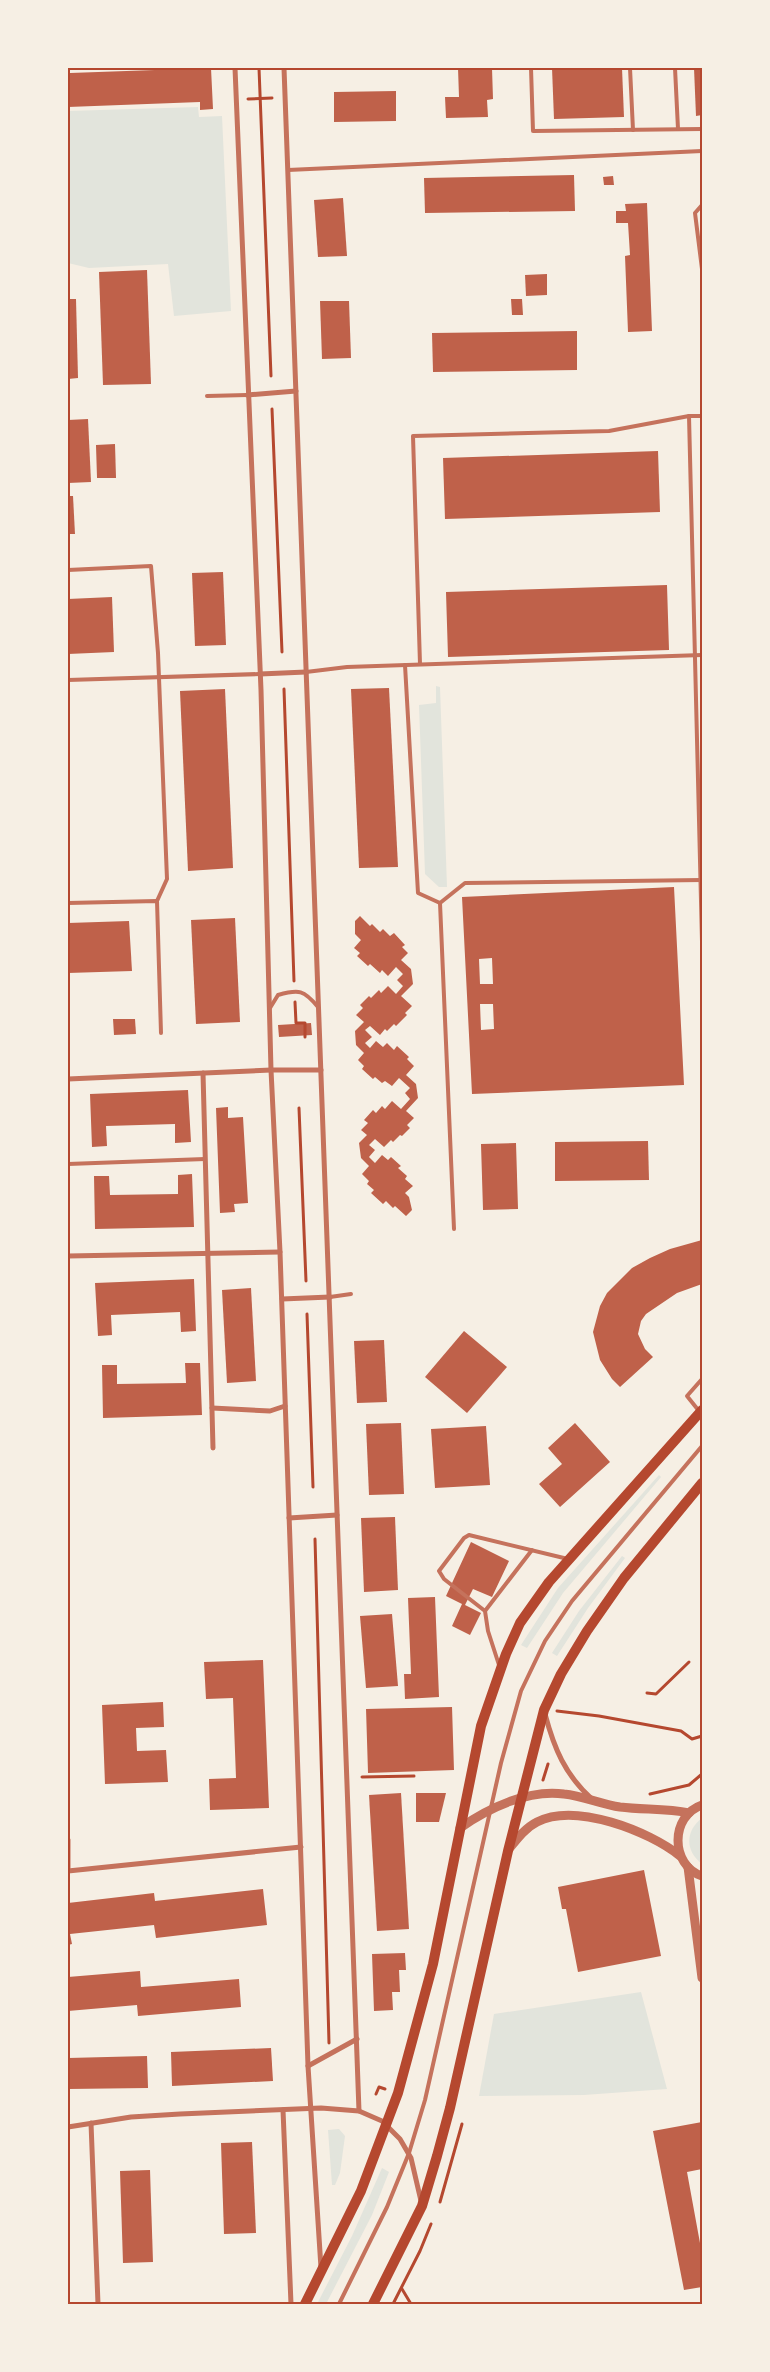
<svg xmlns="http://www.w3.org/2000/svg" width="770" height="2372" viewBox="0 0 770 2372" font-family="'PT Sans Narrow',sans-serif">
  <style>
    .green { fill: #e2e4dc }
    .building { fill: #bf614a; fill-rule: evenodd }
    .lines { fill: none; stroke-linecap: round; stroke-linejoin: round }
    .path { stroke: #b5482f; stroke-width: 3 }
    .service { stroke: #c5725c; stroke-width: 4 }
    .minor { stroke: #c5725c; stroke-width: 5 }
    .tertiary { stroke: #c5725c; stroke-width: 9 }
    .secondary { stroke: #b5482f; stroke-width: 10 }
    .neatline { fill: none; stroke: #b5482f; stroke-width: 2 }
  </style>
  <rect width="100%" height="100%" fill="#f6efe4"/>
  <g class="green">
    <path d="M198,107L199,117L222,116L231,311L174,316L168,264L89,268L68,263V111Z"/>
    <path d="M436,686L440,687L447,887H439L425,874L419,705L436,703Z"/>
    <path d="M659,1475L661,1477L563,1593L527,1648L521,1645L558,1588Z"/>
    <path d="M622,1556L625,1558L588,1608L557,1656L552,1653L579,1611Z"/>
    <path d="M702,1818V1864C685,1851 685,1831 702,1818Z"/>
    <path d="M641,1992L667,2089L584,2095L479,2096L494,2014Z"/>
    <path d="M339,2129L345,2136L340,2173L335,2185H332L328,2130Z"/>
    <path d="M382,2168L389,2172L372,2215L326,2304H317L352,2236Z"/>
  </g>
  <g class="building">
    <path d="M68,68H70V73L211,68L213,109L200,110V102L68,107Z"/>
    <path d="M458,68H492L493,99L487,100L488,117L446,118L445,97H459Z"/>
    <path d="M552,68H622L624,117L554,119Z"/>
    <path d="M694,68H702V115L696,116Z"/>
    <path d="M396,91V121L334,122V92Z"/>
    <path d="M574,175L575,211L425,213L424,178Z"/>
    <path d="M613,176L614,185H604L603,177Z"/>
    <path d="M343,198L347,256L318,257L314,200Z"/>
    <path d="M647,203L652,331L628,332L625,256L630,255L628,223H616V211H626L625,204Z"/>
    <path d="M147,270L151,384L103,385L99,272Z"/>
    <path d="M547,274V295L526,296L525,275Z"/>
    <path d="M68,299H76L78,378L68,379Z"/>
    <path d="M511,299H522L523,315H512Z"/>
    <path d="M320,301H349L351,358L322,359Z"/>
    <path d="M577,331V370L433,372L432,333Z"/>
    <path d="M88,419L91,482L68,483V420Z"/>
    <path d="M115,444L116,478H97L96,445Z"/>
    <path d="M658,451L660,512L445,519L443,458Z"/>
    <path d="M68,496H73L75,534H68Z"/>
    <path d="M223,572L226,645L195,646L192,573Z"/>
    <path d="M667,585L669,650L448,657L446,592Z"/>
    <path d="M112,597L114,652L68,654V599Z"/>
    <path d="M389,688L398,867L359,868L351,689Z"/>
    <path d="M225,689L233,868L188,871L180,691Z"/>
    <path d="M674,887L684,1085L472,1094L462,897ZM492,958L493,984H480L479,959ZM480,1004H493L494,1029L481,1030Z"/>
    <path d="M360,916L370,926L372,924L380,932L383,929L390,936L394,933L405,945L402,947L408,953L401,960L411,969L413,984L401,996L412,1006L405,1013L407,1015L396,1026L394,1024L387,1031L385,1029L380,1035L370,1026L365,1030L372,1037L365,1043L370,1048L376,1041L383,1047L387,1043L394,1050L397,1046L409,1057L407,1059L414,1066L406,1075L416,1084L418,1098L406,1111L414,1118L407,1125L410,1128L402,1136L400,1135L393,1142L391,1140L384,1147L375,1139L369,1145L375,1150L369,1157L375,1163L382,1155L388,1160L391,1157L401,1166L398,1168L407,1176L405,1179L413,1186L405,1193L409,1197L412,1210L406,1216L395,1206L393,1208L386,1201L383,1204L371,1193L374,1190L367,1184L369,1181L362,1174L369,1166L361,1158L359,1143L367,1135L361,1130L368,1123L364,1120L373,1110L376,1113L382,1106L385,1109L392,1101L401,1109L410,1099L405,1093L410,1088L399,1078L392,1086L385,1081L382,1083L375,1077L373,1079L362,1069L364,1066L358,1060L364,1053L356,1045L355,1031L364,1022L356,1015L363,1008L360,1005L369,996L371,998L379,990L381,993L388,986L396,994L403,986L397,980L403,974L396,967L388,976L382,970L380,973L370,964L368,966L357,956L360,953L354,948L361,940L355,934V921Z"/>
    <path d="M235,918L240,1022L196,1024L191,920Z"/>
    <path d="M129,921L132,971L68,973V923Z"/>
    <path d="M113,1019H135L136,1034L114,1035Z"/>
    <path d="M311,1023L312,1035L279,1037L278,1025Z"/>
    <path d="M188,1090L191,1142L175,1143V1124L106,1126L107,1146L92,1147L90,1094Z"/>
    <path d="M228,1107V1118L243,1117L248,1203L234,1204L235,1212L220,1213L216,1108Z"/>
    <path d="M648,1141L649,1180L555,1181V1142Z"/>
    <path d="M516,1143L518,1209L483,1210L481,1144Z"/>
    <path d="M192,1174L194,1227L95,1229L94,1176H109L110,1195L178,1194V1175Z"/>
    <path d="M702,1240V1284L677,1293L646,1314L641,1321L638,1334L645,1349L653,1357L620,1387L612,1379L600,1360L593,1332L600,1306L607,1293L632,1268L650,1258L670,1249Z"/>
    <path d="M194,1279L196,1331L181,1332L180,1312L111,1315L112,1335L98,1336L95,1283Z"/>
    <path d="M251,1288L256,1381L227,1383L222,1290Z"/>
    <path d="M464,1331L507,1367L467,1413L425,1377Z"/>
    <path d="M384,1340L387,1402L357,1403L354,1341Z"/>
    <path d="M185,1363H200L202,1415L103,1418L102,1365H117V1384L186,1383Z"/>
    <path d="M401,1423L404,1494L369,1495L366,1424Z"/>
    <path d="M575,1423L610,1462L560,1507L539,1484L562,1464L548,1448Z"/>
    <path d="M486,1426L490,1485L435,1488L431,1429Z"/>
    <path d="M395,1517L398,1590L364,1592L361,1518Z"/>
    <path d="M471,1542L509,1561L492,1597L473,1589L465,1605L481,1613L470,1635L452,1626L462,1604L446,1596Z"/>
    <path d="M435,1597L439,1697L405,1699L404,1674H411L408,1598Z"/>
    <path d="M392,1614L398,1686L366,1688L360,1616Z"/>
    <path d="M263,1660L269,1808L210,1810L209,1779L236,1778L233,1698L206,1699L204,1662Z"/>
    <path d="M163,1702L164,1727L136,1728L137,1751L166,1750L168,1782L105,1784L102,1705Z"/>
    <path d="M452,1707L454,1770L368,1773L366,1709Z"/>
    <path d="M401,1793L409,1929L377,1931L369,1795Z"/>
    <path d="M416,1793H446L439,1822H416Z"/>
    <path d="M644,1870L661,1956L578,1972L566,1909H562L558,1887Z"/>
    <path d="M263,1889L267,1925L156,1938L154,1925L70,1934L72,1944L68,1945V1903L154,1893L155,1901Z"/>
    <path d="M405,1953L406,1970H399L400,1992H392L393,2010L374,2011L372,1954Z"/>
    <path d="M140,1971L141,1987L239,1979L241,2007L138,2016L137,2005L68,2011V1977Z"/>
    <path d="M271,2048L273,2081L172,2086L171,2052Z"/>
    <path d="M147,2056L148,2088L68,2089V2058Z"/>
    <path d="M702,2122V2169L687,2172L702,2254V2287L684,2290L653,2131Z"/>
    <path d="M252,2142L256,2233L224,2234L221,2143Z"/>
    <path d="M150,2170L153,2262L123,2263L120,2171Z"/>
  </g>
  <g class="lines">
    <g class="path">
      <path d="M259,68L271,376"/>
      <path d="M248,99L272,98"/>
      <path d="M272,409L282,652"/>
      <path d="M284,689L294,981"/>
      <path d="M295,1002L296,1023H305V1037"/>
      <path d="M299,1108L306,1281"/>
      <path d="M307,1314L313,1487"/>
      <path d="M315,1539L329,2043"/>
      <path d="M647,1693L656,1694L689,1662"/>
      <path d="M557,1711L599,1716L681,1731L692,1739L702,1736"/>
      <path d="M362,1777L414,1776"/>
      <path d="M543,1780L548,1764"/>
      <path d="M650,1794L689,1785L702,1774"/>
      <path d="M376,2094L379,2087L385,2089"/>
      <path d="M440,2202L462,2124"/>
      <path d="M402,2289L411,2304"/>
      <path d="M393,2304L420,2251L431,2224"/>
    </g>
    <g class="service">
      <path d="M531,68L533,131L702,129"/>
      <path d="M630,68L633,130"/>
      <path d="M675,68L678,129"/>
      <path d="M288,170L702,151"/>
      <path d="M702,205L695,213L702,269"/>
      <path d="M207,396L247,395"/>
      <path d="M689,416L702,941"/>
      <path d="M68,570L151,566L158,653L167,879L157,901"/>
      <path d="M420,664L413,436L609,431L689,416H702"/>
      <path d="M405,665L418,893L440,903L454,1229"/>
      <path d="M306,672L347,667L702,655"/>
      <path d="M68,680L260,674"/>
      <path d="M68,903L157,901L161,1033"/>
      <path d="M440,903L465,883L702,880"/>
      <path d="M270,1008L278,995C299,989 304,990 318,1007"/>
      <path d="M68,1164L205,1159"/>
      <path d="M330,1297L351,1294"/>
      <path d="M699,1411L687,1396L702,1379"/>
      <path d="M485,1611L532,1550"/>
      <path d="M499,1665L488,1631L485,1611L444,1579L439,1571L464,1538L469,1535L568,1559"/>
      <path d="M339,2304L387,2207L409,2153L425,2100L501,1763L521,1691L545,1641L572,1601L702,1446"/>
    </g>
    <g class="minor">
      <path d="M235,68L261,690L271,1070L280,1252L308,2066L321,2268"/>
      <path d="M284,68L359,2111"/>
      <path d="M247,395L296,391"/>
      <path d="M260,674L306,672"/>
      <path d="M203,1073L213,1448"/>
      <path d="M68,1079L271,1070H321"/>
      <path d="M68,1256L280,1252"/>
      <path d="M282,1299L330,1297"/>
      <path d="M212,1408L270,1411L285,1406"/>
      <path d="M289,1518L337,1515"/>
      <path d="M545,1714C554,1748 565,1775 592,1799"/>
      <path d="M68,1840V1871"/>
      <path d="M68,1871L301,1847"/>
      <path d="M308,2066L357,2039"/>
      <path d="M283,2110L291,2304"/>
      <path d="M91,2123L98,2304"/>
      <path d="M68,2127L131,2117L180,2114L321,2108L359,2111L382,2121L400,2139L411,2158L421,2201"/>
    </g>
    <g class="tertiary">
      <path d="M702,1805C670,1816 670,1865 702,1876"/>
      <path d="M460,1828C488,1808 529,1789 564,1794C583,1796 601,1804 620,1807C643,1810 666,1808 689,1813"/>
      <path d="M509,1849C517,1839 525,1828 537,1822C575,1802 649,1831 680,1856"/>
      <path d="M688,1867L702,1978"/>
    </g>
    <g class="secondary">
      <path d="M305,2304L361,2191L398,2093L433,1964L481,1726L506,1654L520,1623L549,1582L702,1410"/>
      <path d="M373,2304L422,2206L437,2156L450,2108L508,1851L544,1710L561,1674L587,1631L624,1578L702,1483"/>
    </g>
  </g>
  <rect width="770" height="2372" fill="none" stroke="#f6efe4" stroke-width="138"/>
  <rect x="69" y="69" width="632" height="2234" class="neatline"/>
</svg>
